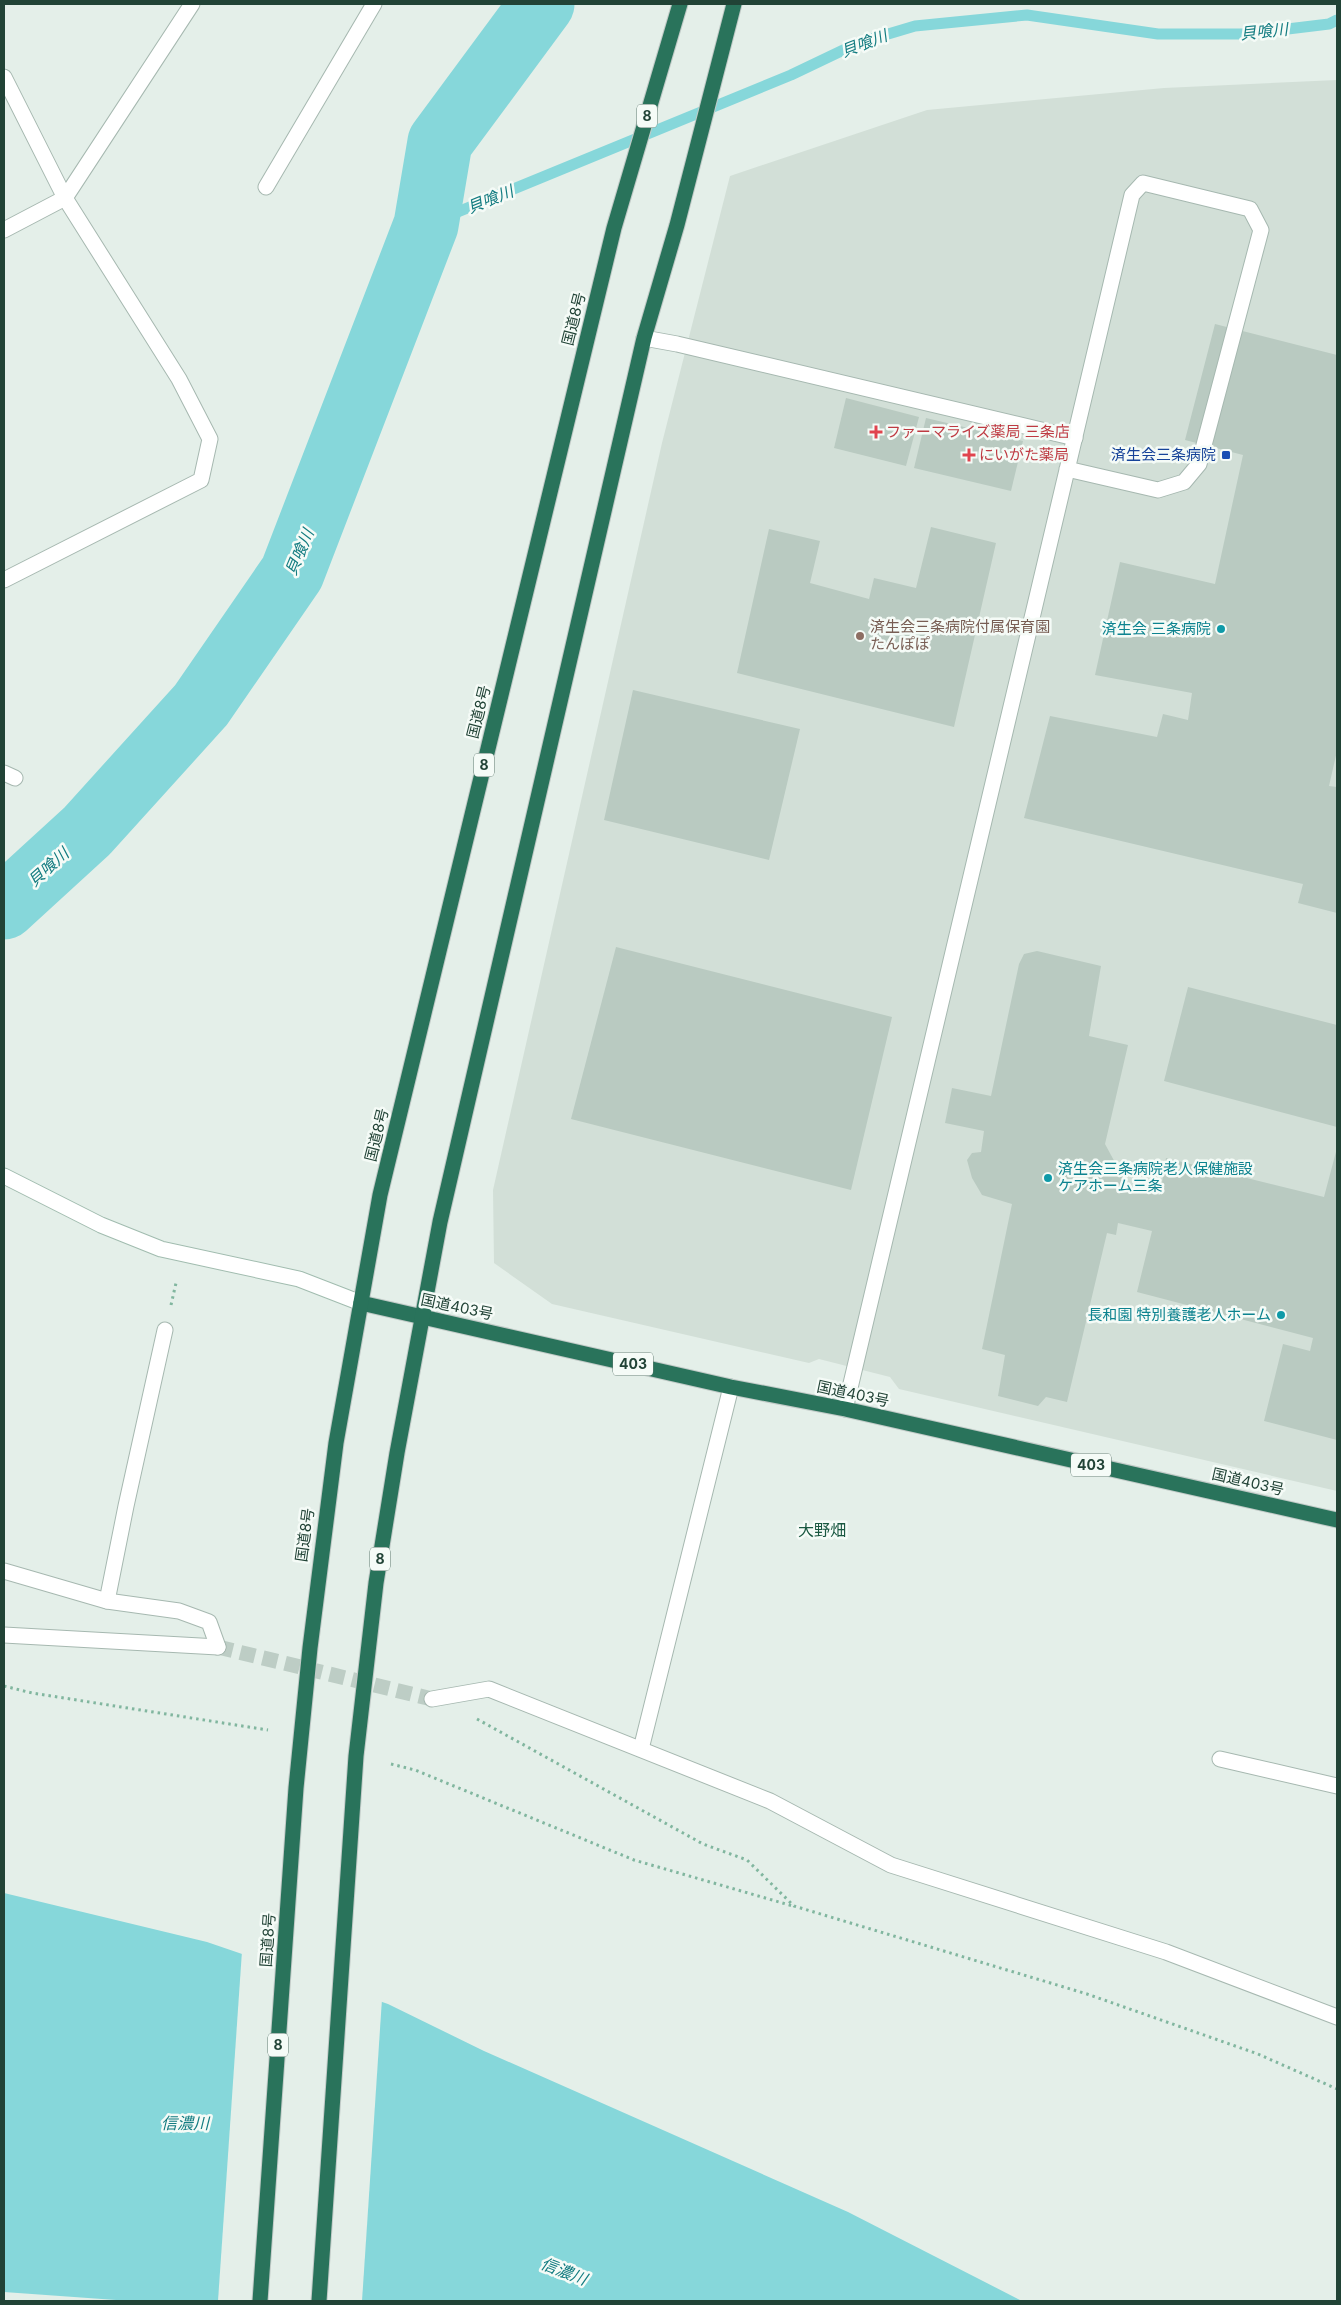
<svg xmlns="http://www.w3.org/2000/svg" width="1341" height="2305" viewBox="0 0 1341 2305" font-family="Inter,'Noto Sans JP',sans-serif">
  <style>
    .built { fill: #d2dfd7 }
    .water { fill: #86d7da }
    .pier { fill: #e4efe9 }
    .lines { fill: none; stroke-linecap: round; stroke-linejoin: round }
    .stream { stroke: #86d7da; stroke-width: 11 }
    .river { stroke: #86d7da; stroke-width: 65 }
    .building { fill: #b9cac1 }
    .street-tunnel { stroke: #bdcdc5; stroke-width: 15; stroke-dasharray: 15 8; stroke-linecap: butt }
    .lane-casing { stroke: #a6b8b0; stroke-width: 17 }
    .street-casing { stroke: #a6b8b0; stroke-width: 17 }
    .secondary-casing { stroke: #a1bcaf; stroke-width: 17 }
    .highway-casing { stroke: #c1cac7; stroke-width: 17 }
    .path { stroke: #81b69f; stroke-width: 3; stroke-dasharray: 2.5 4; stroke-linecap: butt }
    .lane { stroke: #fff; stroke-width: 15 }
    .street { stroke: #fff; stroke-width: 15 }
    .secondary { stroke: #fff; stroke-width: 15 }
    .highway { stroke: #29735b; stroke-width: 15 }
    .health-dot { fill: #e0444e; stroke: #f5fbf7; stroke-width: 2 }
    .transit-dot { fill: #1a4fb4; stroke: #f5fbf7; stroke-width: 2 }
    .culture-dot { fill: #0f9aa8; stroke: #f5fbf7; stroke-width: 2 }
    .education-dot { fill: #8d6e63; stroke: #f5fbf7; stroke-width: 2 }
    .labels { text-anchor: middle; stroke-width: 5; stroke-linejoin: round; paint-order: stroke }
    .shield { fill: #f5fbf7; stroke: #617a70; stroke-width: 1 }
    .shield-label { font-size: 14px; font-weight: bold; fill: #214336 }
    .street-label { font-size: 15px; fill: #214336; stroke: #f5fbf7 }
    .health-label { font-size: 15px; fill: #be3a42; stroke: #f5fbf7; text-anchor: start }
    .transit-label { font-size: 15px; fill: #164399; stroke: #f5fbf7; text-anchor: end }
    .education-label { font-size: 15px; fill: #785e54; stroke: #f5fbf7; text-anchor: start }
    .culture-label { font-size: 15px; fill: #0d838f; stroke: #f5fbf7; text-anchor: end }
    .water-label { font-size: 16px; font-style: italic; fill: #137c81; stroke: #f5fbf7 }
    .neighbourhood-label { font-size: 16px; fill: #1a5841; stroke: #f5fbf7 }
  </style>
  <rect width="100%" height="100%" fill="#e4efe9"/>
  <path class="built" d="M1337,80V1491L899,1389L890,1377L819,1359L809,1363L552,1304L494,1263L493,1190L662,443L730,176L927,110L1164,88Z"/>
  <path class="water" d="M4,1893L207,1942L388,2004L484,2051L848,2212L1022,2301H130L4,2292Z"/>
  <path class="pier" d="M242,1951L382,1999L362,2301H218Z"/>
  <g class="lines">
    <path class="stream" d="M426,225L791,75L858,43L915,26L1027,15L1158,34H1246L1329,24L1337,20"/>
    <path class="river" d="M4,907L87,831L201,705L292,573L426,225L440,142L542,4"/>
  </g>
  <g class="building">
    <path d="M1215,324L1337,355V751L1329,786L1337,787V913L1298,903L1303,884L1024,818L1050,716L1157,737L1163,714L1188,720L1192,693L1095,675L1120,562L1215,584L1243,455L1185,440Z"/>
    <path d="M846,398L919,417L906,466L834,448Z"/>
    <path d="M926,418L1023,441L1011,491L914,468Z"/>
    <path d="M931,527L996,543L954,727L737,673L769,529L820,541L810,583L869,599L874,578L916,588Z"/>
    <path d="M633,690L800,729L769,860L604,820Z"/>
    <path d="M616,947L892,1017L851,1190L571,1119Z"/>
    <path d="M1037,951L1101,966L1089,1036L1128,1045L1105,1144L1124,1179L1123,1186L1160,1195L1166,1158L1324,1197L1337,1148V1440L1264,1421L1283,1344L1310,1351L1313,1338L1137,1292L1152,1231L1118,1223L1116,1235L1107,1233L1067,1402L1046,1397L1038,1406L998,1396L1005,1355L982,1349L1012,1204L982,1195L972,1178L967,1160L972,1153L981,1152L984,1131L945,1123L952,1088L991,1096L1019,964L1024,954Z"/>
    <path d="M1188,987L1337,1025V1127L1164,1081Z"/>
  </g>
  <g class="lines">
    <path class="street-tunnel" d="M218,1647L432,1699"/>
    <defs>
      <g id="lane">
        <path d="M266,187L374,4"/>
        <path d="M644,338L677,344L1075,438"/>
        <path d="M845,1409L1132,195L1143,183L1250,209L1261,230L1199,464L1184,482L1158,490L1067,469"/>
        <path d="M4,1571L107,1601L179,1611L209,1622L218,1647"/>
        <path d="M107,1601L126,1506L165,1330"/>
        <path d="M1220,1759L1337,1786"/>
      </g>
      <g id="street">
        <path d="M4,77L65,198L179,379L210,439L201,480L4,580"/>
        <path d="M4,230L65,198L192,4"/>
        <path d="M4,773L15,778"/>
        <path d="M4,1635L218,1647"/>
        <path d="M432,1699L489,1689L770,1801L891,1865L1166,1952L1337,2017"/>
        <path d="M641,1749L731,1387"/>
      </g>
      <path id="secondary" d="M4,1176L101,1225L161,1249L299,1279L361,1303"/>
      <g id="highway">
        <path d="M361,1303L731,1387L845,1409L1337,1520"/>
        <path d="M260,2301L296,1788L310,1648L336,1443L380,1195L614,228L680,4"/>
        <path d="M319,2301L356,1756L376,1583L397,1453L440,1222L644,338L677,225L734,4"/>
      </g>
    </defs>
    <use href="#lane" class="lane-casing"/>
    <use href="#street" class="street-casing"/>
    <use href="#secondary" class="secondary-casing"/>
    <use href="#highway" class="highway-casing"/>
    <g class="path">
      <path d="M171,1305L176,1283"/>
      <path d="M4,1686L32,1693L268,1730"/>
      <path d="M477,1719L703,1844L747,1860L794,1906L1087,1994L1258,2054L1337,2089"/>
      <path d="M391,1764L415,1770L634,1860L793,1906"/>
    </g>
    <use href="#lane" class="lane"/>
    <use href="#street" class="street"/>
    <use href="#secondary" class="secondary"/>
    <use href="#highway" class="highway"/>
  </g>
  <g class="health-dot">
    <path d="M873.5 424.5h5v5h5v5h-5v5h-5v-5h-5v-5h5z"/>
    <path d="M966.5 447.5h5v5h5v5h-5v5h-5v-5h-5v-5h5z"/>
  </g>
  <rect class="transit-dot" x="1221" y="450" width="10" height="10" rx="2.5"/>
  <g class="culture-dot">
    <circle cx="1221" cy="629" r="5"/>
    <circle cx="1048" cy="1178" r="5"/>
    <circle cx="1281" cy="1315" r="5"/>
  </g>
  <circle class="education-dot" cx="860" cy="636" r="5"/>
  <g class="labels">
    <g class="shield">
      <rect x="637" y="104.5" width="20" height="23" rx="4"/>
      <rect x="474" y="753.5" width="20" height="23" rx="4"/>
      <rect x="613" y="1352.5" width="40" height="23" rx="4"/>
      <rect x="1071" y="1453.5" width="40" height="23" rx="4"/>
      <rect x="370" y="1547.5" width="20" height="23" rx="4"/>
      <rect x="268" y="2033.5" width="20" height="23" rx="4"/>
    </g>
    <g class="shield-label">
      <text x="647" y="121">8</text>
      <text x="484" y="770">8</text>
      <text x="633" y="1369">403</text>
      <text x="1091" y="1470">403</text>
      <text x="380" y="1564">8</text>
      <text x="278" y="2050">8</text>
    </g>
    <g class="street-label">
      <text transform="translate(574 319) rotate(-76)" y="5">国道8号</text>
      <text transform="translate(479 712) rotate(-76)" y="5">国道8号</text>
      <text transform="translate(377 1135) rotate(-76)" y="5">国道8号</text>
      <text transform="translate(457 1307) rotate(12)" y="5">国道403号</text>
      <text transform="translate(853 1394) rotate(12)" y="5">国道403号</text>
      <text transform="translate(1248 1482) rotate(13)" y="5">国道403号</text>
      <text transform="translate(305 1535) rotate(-82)" y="5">国道8号</text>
      <text transform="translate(268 1940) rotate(-86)" y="5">国道8号</text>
    </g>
    <g class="health-label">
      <text x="886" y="437">ファーマライズ薬局 三条店</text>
      <text x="979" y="460">にいがた薬局</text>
    </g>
    <g class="transit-label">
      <text x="1216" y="460">済生会三条病院</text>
    </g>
    <g class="education-label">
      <text x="870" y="632">済生会三条病院付属保育園<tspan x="870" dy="17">たんぽぽ</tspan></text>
    </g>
    <g class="culture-label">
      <text x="1211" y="634">済生会 三条病院</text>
      <text x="1058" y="1174" text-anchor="start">済生会三条病院老人保健施設<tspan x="1058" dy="17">ケアホーム三条</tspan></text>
      <text x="1271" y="1320">長和園 特別養護老人ホーム</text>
    </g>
    <g class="water-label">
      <text transform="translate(1264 31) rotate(-6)" y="6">貝喰川</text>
      <text transform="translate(864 43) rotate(-21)" y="6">貝喰川</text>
      <text transform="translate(490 199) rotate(-22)" y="6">貝喰川</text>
      <text transform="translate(299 552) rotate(-67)" y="6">貝喰川</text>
      <text transform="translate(48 867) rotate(-42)" y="6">貝喰川</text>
      <text x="185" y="2129">信濃川</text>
      <text transform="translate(564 2271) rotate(21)" y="6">信濃川</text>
    </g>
    <g class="neighbourhood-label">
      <text x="822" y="1536">大野畑</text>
    </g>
  </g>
  <rect width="1341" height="2305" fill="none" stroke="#214336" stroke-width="10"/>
</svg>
